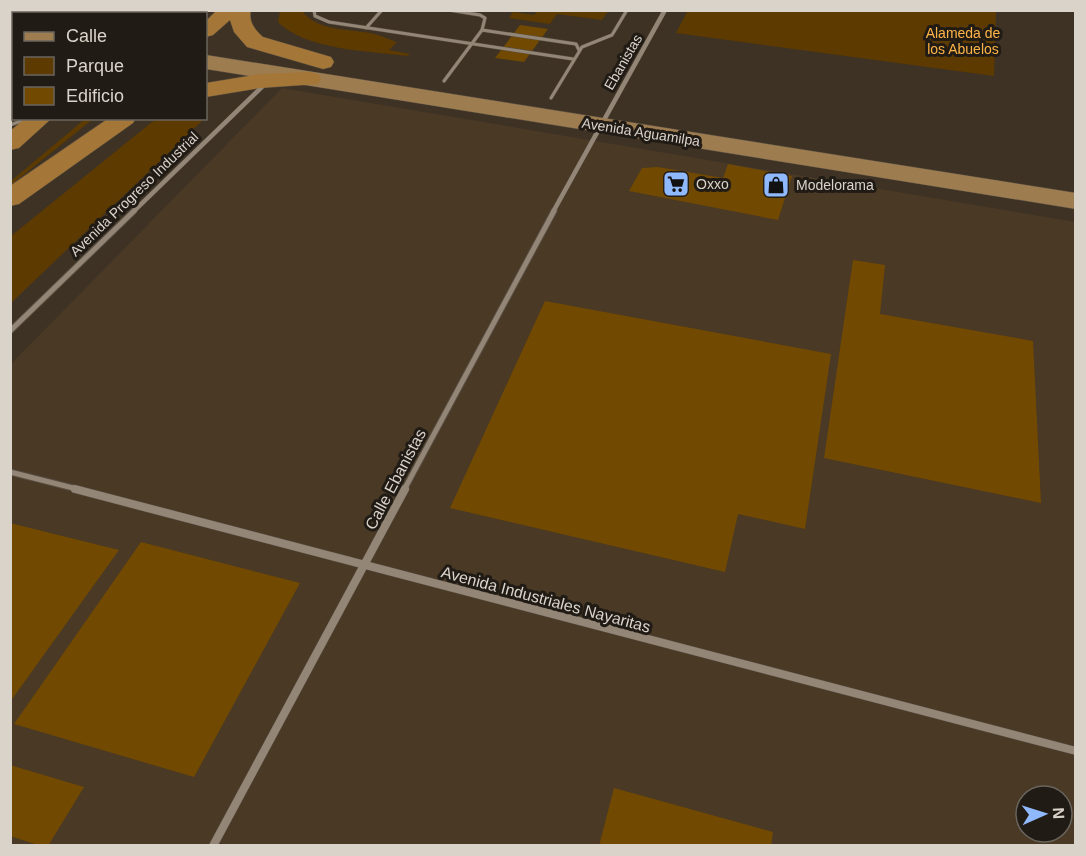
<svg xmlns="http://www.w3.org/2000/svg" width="1086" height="856" viewBox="0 0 1086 856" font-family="Helvetica,sans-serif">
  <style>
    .built { fill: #493925; fill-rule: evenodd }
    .green { fill: #5d3a00 }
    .building { fill: #724900 }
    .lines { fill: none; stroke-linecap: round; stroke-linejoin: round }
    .lane-casing { stroke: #574e42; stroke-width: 4 }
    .street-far2-casing { stroke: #574e42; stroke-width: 5 }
    .street-far1-casing { stroke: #574e42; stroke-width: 7 }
    .street-casing { stroke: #574e42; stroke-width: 9 }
    .primary-casing { stroke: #574e42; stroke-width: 1 }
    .highway-casing { stroke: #574e42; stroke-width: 1 }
    .lane { stroke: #938676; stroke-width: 3 }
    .street-far2 { stroke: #938676; stroke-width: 4.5 }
    .street-far1 { stroke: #938676; stroke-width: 5 }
    .street { stroke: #938676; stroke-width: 8 }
    .primary { fill: #9d7c50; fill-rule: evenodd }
    .highway { fill: #a47637; fill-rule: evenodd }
    .labels { text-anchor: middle; stroke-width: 6; stroke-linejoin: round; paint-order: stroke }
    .far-park-label { font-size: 14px; fill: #ffb447; stroke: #201b15 }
    .far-street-label { font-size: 14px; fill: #dad3ca; stroke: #201b15 }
    .far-poi-label { font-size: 14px; fill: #dad3ca; stroke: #201b15; text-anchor: start }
    .street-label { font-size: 16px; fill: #dad3ca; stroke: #201b15 }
  </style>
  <rect width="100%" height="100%" fill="#3e3224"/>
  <path class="built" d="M282,88L1075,222V845H11V364ZM1026,796H1062V832H1026Z"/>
  <g class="green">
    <path d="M688,10L996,11L994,76L676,33Z"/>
    <path d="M280,11H302C318,33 355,28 378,35C385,37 390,40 397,42L389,50L410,54L407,56C369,51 305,50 278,22Z"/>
    <path d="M537,11V10L608,11L602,20L557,14L550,24L509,18L513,12L534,15Z"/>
    <path d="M160,118L204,119L11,303V236L152,122Z"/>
    <path d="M85,119H93L11,185V181Z"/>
  </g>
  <g class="building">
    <path d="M520,25L548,29L524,62L495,58Z"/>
    <path d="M728,164L792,176L778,220L629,191L642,168L658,167L723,178Z"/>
    <path d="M853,260L885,265L880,314L1033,341L1041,503L824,458Z"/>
    <path d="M545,301L831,354L805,529L738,514L725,572L450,508Z"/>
    <path d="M10,523L119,550L10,702Z"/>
    <path d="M141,542L300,583L194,777L14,724Z"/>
    <path d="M10,765L84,787L48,846H41L10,836Z"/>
    <path d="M614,788L773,832L771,846H599Z"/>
  </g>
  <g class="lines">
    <defs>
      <g id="lane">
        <path d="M314,10L315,16L329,22L573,59"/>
        <path d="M449,10L480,15L485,18L482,30"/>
        <path d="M366,28L382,10"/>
        <path d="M444,81L482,30L576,44L579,50"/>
        <path d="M551,98L582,47L612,35L627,10"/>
        <path d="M10,115H14"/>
        <path d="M10,125L27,119"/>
      </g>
      <g id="street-far2">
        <path d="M133,212L266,83"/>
        <path d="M553,212L665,10"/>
      </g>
      <g id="street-far1">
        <path d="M10,331L134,211"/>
        <path d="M10,472L81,490"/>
        <path d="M404,490L554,211"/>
      </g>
      <g id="street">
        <path d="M75,489L1076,751"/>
        <path d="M213,846L405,489"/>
      </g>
      <path id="primary" d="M206,55L1076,193V209L206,69Z"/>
      <g id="highway">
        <path d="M167,10H189L187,14H165Z"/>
        <path d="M217,10H251C248,21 255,30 263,37L331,57L334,62L331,67L323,69L247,47L234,32L230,20L213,35L206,37V21Z"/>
        <path d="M310,72L318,74L321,79L318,84L260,88L206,97V83L260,74Z"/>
        <path d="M26,118H52L19,148L10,150V131Z"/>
        <path d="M109,118H136L133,123L19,204L10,206V186Z"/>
      </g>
    </defs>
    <use href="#lane" class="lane-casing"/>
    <use href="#street-far2" class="street-far2-casing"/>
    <use href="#street-far1" class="street-far1-casing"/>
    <use href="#street" class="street-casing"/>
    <use href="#primary" class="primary-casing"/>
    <use href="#highway" class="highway-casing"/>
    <use href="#lane" class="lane"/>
    <use href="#street-far2" class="street-far2"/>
    <use href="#street-far1" class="street-far1"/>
    <use href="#street" class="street"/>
    <use href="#primary" class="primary"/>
    <use href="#highway" class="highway"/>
  </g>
  <defs>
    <symbol id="supermarket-square" viewBox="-11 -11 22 22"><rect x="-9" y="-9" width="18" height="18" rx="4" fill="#90b8fd" stroke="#201b15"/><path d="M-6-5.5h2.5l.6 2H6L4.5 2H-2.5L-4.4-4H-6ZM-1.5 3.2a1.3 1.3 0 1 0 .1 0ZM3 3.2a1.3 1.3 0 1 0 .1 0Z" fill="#111"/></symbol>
    <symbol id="shop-square" viewBox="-11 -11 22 22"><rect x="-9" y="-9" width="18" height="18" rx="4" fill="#90b8fd" stroke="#201b15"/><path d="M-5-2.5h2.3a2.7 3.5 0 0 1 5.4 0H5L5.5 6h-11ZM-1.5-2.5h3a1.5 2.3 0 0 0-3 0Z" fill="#111"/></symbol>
  </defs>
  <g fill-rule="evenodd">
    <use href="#supermarket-square" x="661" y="169" width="30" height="30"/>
    <use href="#shop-square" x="761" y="170" width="30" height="30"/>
  </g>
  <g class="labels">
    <g class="far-park-label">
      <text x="963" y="38">Alameda de<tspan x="963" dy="16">los Abuelos</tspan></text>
    </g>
    <g class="far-street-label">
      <text transform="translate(623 62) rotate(-60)" y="5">Ebanistas</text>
      <text transform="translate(641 132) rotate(9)" y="5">Avenida Aguamilpa</text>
      <text transform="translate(134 194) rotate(-44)" y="5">Avenida Progreso Industrial</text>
    </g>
    <g class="far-poi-label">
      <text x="696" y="189">Oxxo</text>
      <text x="796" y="190">Modelorama</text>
    </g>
    <g class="street-label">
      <text transform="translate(395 479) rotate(-62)" y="6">Calle Ebanistas</text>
      <text transform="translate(546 599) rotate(15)" y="6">Avenida Industriales Nayaritas</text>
    </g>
  </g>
  <rect width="1086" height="856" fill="none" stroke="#dad3ca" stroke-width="24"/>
  <rect x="12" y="12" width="195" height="108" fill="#201b15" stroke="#6a655d" stroke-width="1.5"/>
  <rect x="24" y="32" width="30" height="9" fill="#9d7c50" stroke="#6a655d" stroke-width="1.5"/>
  <text x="66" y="42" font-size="18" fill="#dad3ca">Calle</text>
  <rect x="24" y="57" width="30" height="18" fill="#5d3a00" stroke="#6a655d" stroke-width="1.5"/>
  <text x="66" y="72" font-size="18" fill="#dad3ca">Parque</text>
  <rect x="24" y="87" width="30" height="18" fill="#724900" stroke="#6a655d" stroke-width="1.5"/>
  <text x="66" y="102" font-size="18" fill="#dad3ca">Edificio</text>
  <g transform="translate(1044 814) rotate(87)"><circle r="28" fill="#201b15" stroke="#6a655d" stroke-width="1.5"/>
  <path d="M0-4.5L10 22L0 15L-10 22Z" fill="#90b8fd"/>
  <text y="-9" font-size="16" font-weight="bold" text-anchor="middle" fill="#dad3ca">N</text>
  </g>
</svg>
